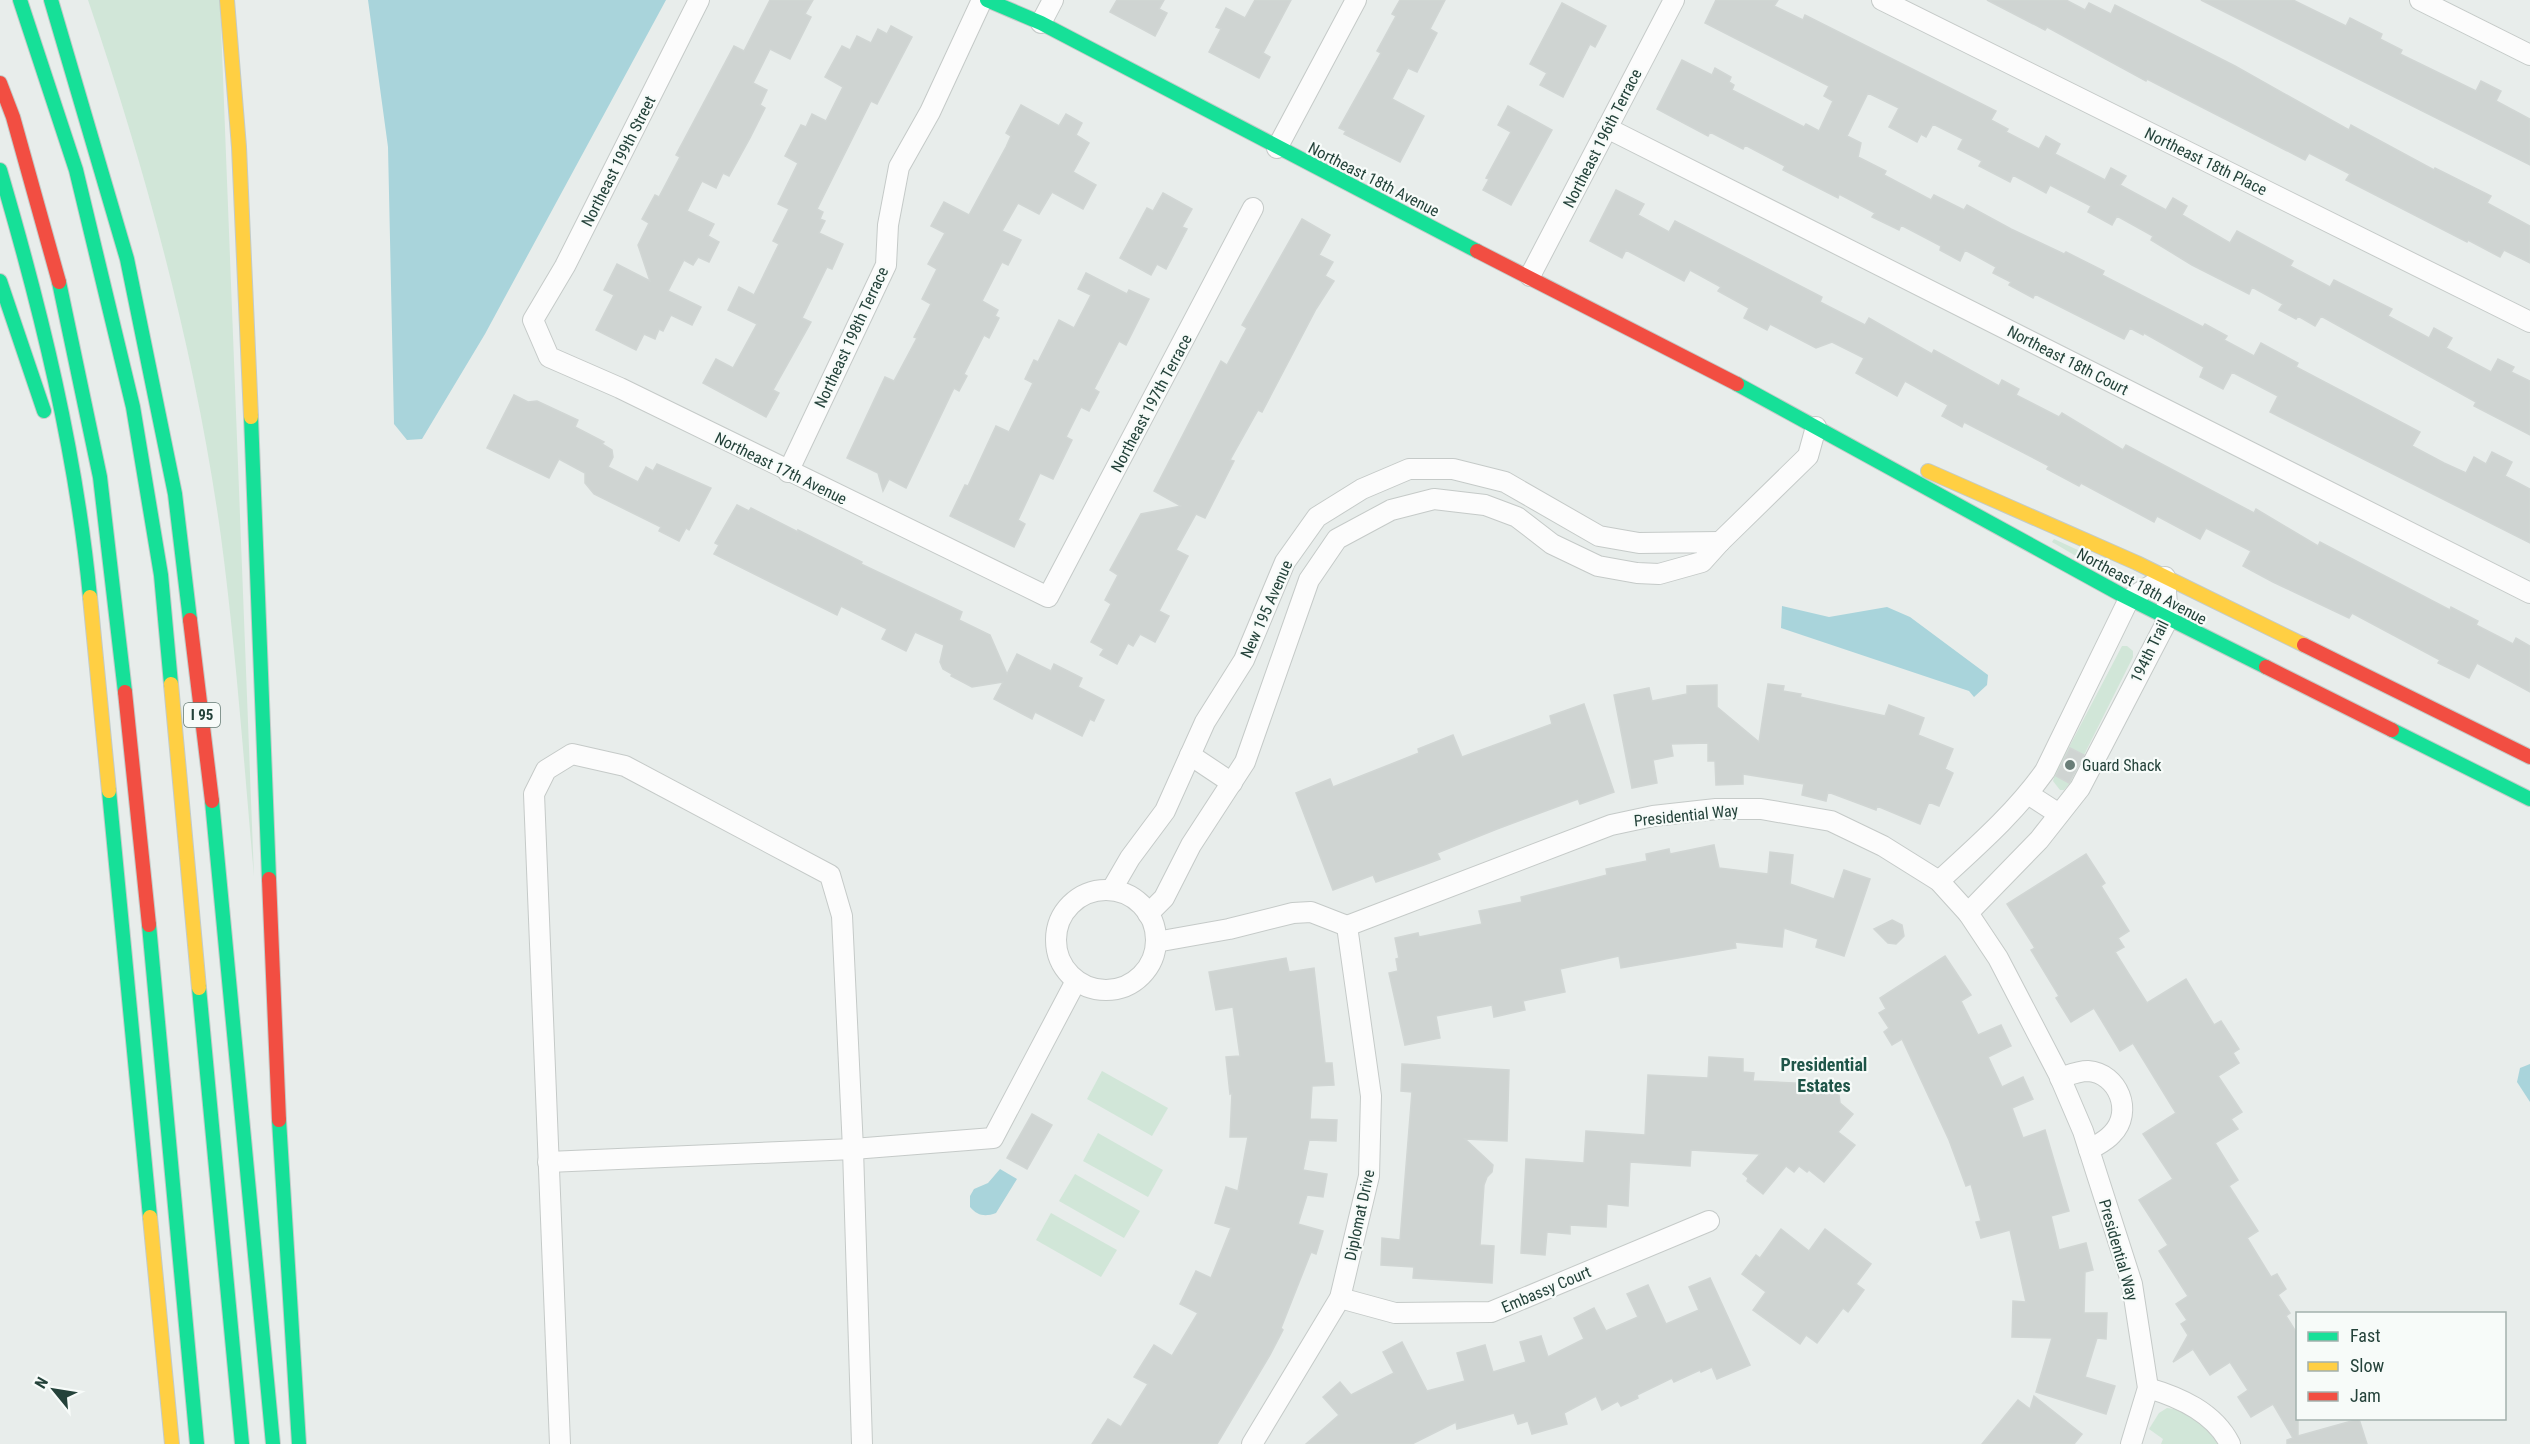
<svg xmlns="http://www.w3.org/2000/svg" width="2530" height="1444" viewBox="0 0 2530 1444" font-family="'Roboto Condensed',sans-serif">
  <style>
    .green { fill: #d1e6d8 }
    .water { fill: #a9d4db }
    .building { fill: #cfd4d2; stroke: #d1d6d4; stroke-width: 1.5 }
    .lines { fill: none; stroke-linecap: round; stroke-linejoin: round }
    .street-casing { stroke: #c5cac8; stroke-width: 22 }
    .fast-casing { stroke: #c3cbc8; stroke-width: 16 }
    .slow-casing { stroke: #c3cbc8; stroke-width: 16 }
    .jam-casing { stroke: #c3cbc8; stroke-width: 16 }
    .street { stroke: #fcfcfc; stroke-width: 20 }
    .fast { stroke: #16e098; stroke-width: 14 }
    .slow { stroke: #ffcf43; stroke-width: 14 }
    .jam { stroke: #f24e42; stroke-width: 14 }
    .poi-dot { fill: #697e78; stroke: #f7fbf9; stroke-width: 2 }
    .labels { text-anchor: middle; stroke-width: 4.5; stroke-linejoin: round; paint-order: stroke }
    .shield { fill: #f7fbf9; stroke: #637a73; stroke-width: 1.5 }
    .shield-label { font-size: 15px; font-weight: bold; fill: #24423a }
    .street-label { font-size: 16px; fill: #24423a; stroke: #f7fbf9 }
    .poi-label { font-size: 16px; fill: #24423a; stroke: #f7fbf9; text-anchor: start }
    .neighbourhood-label { font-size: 18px; font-weight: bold; fill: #1f5548; stroke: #f7fbf9 }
  </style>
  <rect width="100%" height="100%" fill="#e8edeb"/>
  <g class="green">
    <path d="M88,0H220L254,877C244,764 236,650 221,537C196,355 147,174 88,0Z"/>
    <path d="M2054,539L2117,568L2118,574L2112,577L2052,542Z"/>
    <path d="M2122,646H2127L2133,651V657L2070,783L2064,790H2060L2053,781L2055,774Z"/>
    <path d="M1102,1071L1168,1108L1152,1136L1087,1099Z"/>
    <path d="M1098,1133L1163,1170L1148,1197L1083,1161Z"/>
    <path d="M1075,1174L1140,1211L1124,1238L1059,1201Z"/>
    <path d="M1051,1213L1117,1250L1101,1277L1036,1240Z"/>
    <path d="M2167,1408C2188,1409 2206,1427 2218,1444H2161L2163,1439L2149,1429L2159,1413Z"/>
  </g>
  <g class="water">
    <path d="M368,0H666L485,334L422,439L407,440L394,424L388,147Z"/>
    <path d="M1782,606L1829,617L1887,607L1910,617L1988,675L1987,685L1974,697L1969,691L1781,628Z"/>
    <path d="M2530,1064V1102L2517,1082L2520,1068Z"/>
    <path d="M1000,1169L1017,1179L996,1213C985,1217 978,1216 970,1207V1196L974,1189L988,1183Z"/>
  </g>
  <g class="building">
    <path d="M770,0H813L805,14L811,17L790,59L770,49L753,83L767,90L760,105L765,108L750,138L729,176L723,173L716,188L702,181L687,211L714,224L708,236L719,242L709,262L698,257L693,265L684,260L668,291L701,307L692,325L671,315L663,331L659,329L655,339L644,334L636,350L596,330L614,295L604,290L617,264L650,281L638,245L649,223L642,219L655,195L659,197L680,157L676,155L734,46L744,51Z"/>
    <path d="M1117,0H1164L1159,9L1167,13L1155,36L1110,12Z"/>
    <path d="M1255,0H1291L1263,53L1270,57L1259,78L1209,52L1221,29L1216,27L1226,8L1245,18Z"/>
    <path d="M1400,0H1445L1430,29L1437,33L1417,72L1408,68L1392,99L1424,116L1400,162L1344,134L1346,131L1339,128L1381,53L1377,51L1396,16L1392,14Z"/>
    <path d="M1716,0H1778L1774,6L1803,20L1805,15L1996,111L1991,120L2008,129L2006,132L2039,149L2046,136L2060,144L2055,154L2105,180L2111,168L2126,176L2120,185L2166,210L2173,198L2187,206L2182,215L2230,243L2237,231L2293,261L2290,266L2330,287L2334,280L2392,309L2388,316L2429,338L2434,328L2452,338L2446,348L2491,372L2498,359L2514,367L2511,372L2530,381V435L2474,406L2476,402L2321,316L2315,326L2298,316L2296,319L2279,310L2283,304L2252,287L2249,294L2192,265L2151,240L2153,236L2117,216L2112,225L2088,212L2091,206L2050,185L2046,193L2013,175L2010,182L1979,166L1982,161L1958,149L1963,139L1933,124L1926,137L1921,134L1917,142L1889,127L1899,108L1868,93L1847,136L1861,143L1858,157L1886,171L1884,175L1931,200L1934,195L1964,210L1967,205L2011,229L2064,254L2066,252L2104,271L2102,275L2203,327L2205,324L2227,336L2224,340L2254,356L2261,343L2298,363L2296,367L2420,432L2412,446L2444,463L2466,473L2474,457L2486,464L2492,452L2512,462L2505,476L2530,489V543L2270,412L2278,396L2232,372L2223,389L2200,377L2204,367L2144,333L2143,335L2130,328L2124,339L2035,294L2033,298L2009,285L2011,282L1993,273L1996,267L1965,250L1960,261L1940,250L1941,246L1901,225L1899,230L1872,217L1875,213L1839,194L1838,198L1783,170L1785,166L1745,145L1743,149L1710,132L1708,136L1657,109L1682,60L1712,75L1715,68L1731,77L1729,82L1734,85L1732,90L1804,127L1806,124L1819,131L1833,101L1824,96L1829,86L1705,23Z"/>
    <path d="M1987,0H2066L2085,10L2089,3L2111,14L2115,5L2235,66L2349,130L2351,125L2434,170L2435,168L2491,196L2487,203L2530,226V263L2504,250L2500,257L2468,240L2467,242L2346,180L2350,174L2309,153L2305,160L2147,79L2146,81L2047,27L2045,30Z"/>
    <path d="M2201,0H2293L2346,26L2350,18L2382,34L2380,39L2402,50L2400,54L2476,91L2481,81L2501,91L2496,101L2530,119V165Z"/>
    <path d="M1562,3L1606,26L1595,47L1590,44L1563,97L1540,85L1547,73L1530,64Z"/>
    <path d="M891,26L912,37L877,104L871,101L817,209L823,212L820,219L825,221L819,233L843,244L832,269L827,267L802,318L811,322L773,390L779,393L766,417L703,383L716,359L733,368L757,324L728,310L739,287L754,295L779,244L773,241L789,209L778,204L798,163L785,156L801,125L806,127L812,114L826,121L843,87L825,77L842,46L850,50L857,36L871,43L878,29L887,34Z"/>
    <path d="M1021,105L1059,126L1066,114L1082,123L1076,135L1089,143L1073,172L1096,185L1083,209L1052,192L1039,214L1018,203L1002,231L1021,240L1008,265L1002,262L982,301L998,310L995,316L999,318L989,338L984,335L964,374L967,376L959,391L954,388L906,488L889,479L883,491L878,473L847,458L885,377L894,381L917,338L914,337L931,304L922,299L937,269L928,264L945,233L931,226L944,202L969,215L1006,147L1011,136L1006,133Z"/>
    <path d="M1508,106L1552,130L1511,205L1483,190L1489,179L1486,178L1511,132L1498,125Z"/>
    <path d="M1616,190L1644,204L1638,215L1669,232L1675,221L1822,297L1820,302L1865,325L1869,318L1932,354L1934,350L1999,386L2002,380L2019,389L2016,395L2059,417L2062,413L2123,450L2126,445L2254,513L2256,509L2318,546L2320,542L2450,610L2451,607L2478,621L2476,625L2513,644L2516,638L2530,646V692L2477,663L2469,678L2438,663L2440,660L2352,613L2349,618L2273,582L2243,566L2251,551L2206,528L2200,539L2157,516L2154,522L2081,483L2079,486L2047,469L2049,466L1964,422L1962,427L1942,416L1948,405L1905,381L1897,396L1856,373L1864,358L1832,342L1816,348L1770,324L1767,330L1744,318L1749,308L1718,291L1721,287L1690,270L1684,281L1626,250L1622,258L1590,241Z"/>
    <path d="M1163,193L1192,209L1182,227L1187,229L1166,269L1157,264L1151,275L1120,258L1147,208L1153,211Z"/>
    <path d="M1302,219L1330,235L1319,255L1333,262L1325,276L1334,281L1316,309L1262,412L1258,410L1230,460L1234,461L1205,518L1196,514L1176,550L1188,556L1159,611L1169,616L1155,642L1140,634L1133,646L1128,643L1117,664L1100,655L1104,649L1091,642L1111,604L1105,600L1118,575L1110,570L1141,514L1181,506L1154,491L1221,361L1227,365L1247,328L1242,325Z"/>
    <path d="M1086,273L1127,294L1129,290L1149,299L1126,345L1119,341L1094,389L1099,392L1089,411L1081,407L1066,437L1072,440L1053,479L1040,473L1018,520L1025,524L1014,547L950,516L965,485L968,486L996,426L1009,432L1033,383L1025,379L1034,360L1038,362L1059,320L1074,328L1091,295L1078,289Z"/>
    <path d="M514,395L528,402L537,401L578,420L575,427L604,442L602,444L612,450L613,457L608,467L638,482L646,467L653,471L657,464L711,488L689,530L686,528L679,541L659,531L661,527L594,494L585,483V473L559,459L549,478L487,448Z"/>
    <path d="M737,505L749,511L751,508L798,532V530L862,562L861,564L962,612L959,620L990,635L1007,674L1017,654L1051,671L1054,664L1082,678L1078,687L1104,700L1094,721L1090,719L1082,736L1035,712L1032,719L994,699L1003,682L972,687L951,676L952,674L943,669L940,662L944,645L915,632L906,651L882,639L887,629L841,606L837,615L714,554L719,545L715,543Z"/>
    <path d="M1768,684L1784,686L1783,691L1801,694L1800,697L1885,716L1889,705L1924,718L1918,735L1953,749L1945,769L1953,773L1939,806L1929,802L1920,824L1877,806L1876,810L1828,792L1826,801L1802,795L1804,784L1743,774V784L1716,785L1715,761H1708V743L1671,744L1673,756L1653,760L1657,783L1632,788L1614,695L1649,688L1652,701L1687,694V686L1717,685V707L1759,742Z"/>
    <path d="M1584,704L1614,792L1580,804L1578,799L1497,829L1437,853L1440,859L1424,865L1376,882L1373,875L1333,890L1296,793L1330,779L1333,787L1419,753L1418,749L1453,735L1462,757L1552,724L1550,716Z"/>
    <path d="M2070,748L2084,755L2069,783L2056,776Z"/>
    <path d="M1714,845L1719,868L1768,874L1770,852L1793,855L1790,884L1834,899L1844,870L1870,879L1844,956L1816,947L1818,939L1784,928L1782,947L1735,942L1736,948L1621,968L1619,956L1560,969L1565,992L1523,1001L1525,1010L1494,1017L1492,1005L1436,1016L1440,1038L1405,1045L1389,973L1398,971L1396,959L1399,958L1395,938L1418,933L1419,937L1482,924L1479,911L1522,902L1521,897L1607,875L1606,869L1647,861L1646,854L1669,849L1670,854Z"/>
    <path d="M2086,854L2105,883L2101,886L2129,931L2118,938L2124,947L2115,952L2147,1003L2186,979L2214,1025L2221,1021L2239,1049L2233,1053L2239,1063L2218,1076L2242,1112L2231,1119L2238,1129L2215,1143L2238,1180L2229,1186L2258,1231L2247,1238L2271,1277L2277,1274L2286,1289L2278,1295L2290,1313L2286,1316L2298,1335V1436L2359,1419L2367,1444H2287V1440L2293,1438L2273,1404L2251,1417L2238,1397L2248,1390L2230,1362L2210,1375L2193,1349L2173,1362L2188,1335L2181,1324L2187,1320L2176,1304L2188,1296L2159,1251L2168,1245L2139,1200L2173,1179L2143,1134L2176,1113L2133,1043L2120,1051L2094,1008L2071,1022L2056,998L2059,996L2031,950L2035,948L2007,904Z"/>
    <path d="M1892,920L1902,925L1904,936L1896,944L1888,943L1874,929Z"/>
    <path d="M1945,956L1971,995L1961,1001L1978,1035L2001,1025L2011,1046L1988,1057L2002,1087L2023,1077L2033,1099L2012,1108L2023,1138L2045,1130L2069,1211L2051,1216L2059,1250L2086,1243L2093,1270L2085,1272L2084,1313H2107L2106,1339L2097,1338L2085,1377L2115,1386L2106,1414L2036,1392L2052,1338L2012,1337L2013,1301L2026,1302L2010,1230L1981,1238L1976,1222L1981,1221L1971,1184L1966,1186L1949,1140L1902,1039L1892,1045L1884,1032L1889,1028L1879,1013L1886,1009L1880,998Z"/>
    <path d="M1286,958L1289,972L1314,968L1325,1063H1332L1334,1085L1312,1086L1310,1119L1337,1120L1336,1141L1309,1140L1303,1170L1327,1174L1323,1197L1307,1195L1298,1224L1323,1231L1316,1254L1311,1252L1281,1328L1283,1330L1270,1355L1217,1444H1092L1108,1419L1121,1427L1148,1384L1134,1377L1154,1345L1172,1356L1198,1313L1180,1304L1196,1271L1211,1278L1231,1228L1215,1223L1226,1187L1238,1191L1248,1137H1230L1232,1093L1230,1094L1226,1057L1240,1056L1233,1007L1216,1010L1209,972Z"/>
    <path d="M1709,1057L1743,1059V1072L1754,1073L1753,1081L1816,1084L1824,1090L1832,1089L1839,1095L1840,1103L1853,1114L1838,1132L1855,1145L1824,1182L1809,1170L1807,1172L1799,1166L1794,1172L1786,1166L1763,1194L1747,1181L1748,1178L1743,1174L1760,1154L1691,1150L1690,1166L1630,1162L1628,1206L1607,1204L1606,1227L1570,1225V1234L1547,1232L1545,1255L1521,1253L1526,1159L1584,1163L1586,1131L1645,1135L1648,1075L1708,1078Z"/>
    <path d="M1402,1064L1509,1070L1507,1141L1465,1139L1493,1165L1492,1172L1487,1177L1484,1185L1480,1245L1494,1246L1492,1283L1413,1278L1414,1267L1381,1265L1382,1238L1400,1240L1412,1092L1401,1091Z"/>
    <path d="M1032,1114L1052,1125L1027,1169L1007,1158Z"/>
    <path d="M1781,1229L1809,1251L1825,1229L1871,1264L1856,1284L1864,1290L1848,1312L1843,1308L1817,1343L1806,1335L1800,1344L1753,1310L1766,1292L1742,1274L1756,1255L1760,1258Z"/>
    <path d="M1710,1278L1750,1365L1717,1379L1712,1367L1701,1372L1700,1370L1674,1382L1672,1378L1637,1395L1638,1398L1621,1406L1618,1401L1602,1410L1596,1396L1564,1413L1567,1424L1532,1434L1528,1421L1518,1424L1514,1413L1457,1429L1456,1422L1412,1444H1306L1339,1415L1323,1397L1340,1382L1351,1395L1394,1373L1383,1352L1402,1342L1427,1391L1465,1381L1457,1353L1485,1345L1493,1372L1526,1362L1520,1342L1541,1336L1548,1357L1584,1339L1574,1318L1594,1308L1606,1331L1638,1317L1627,1294L1648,1285L1666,1324L1699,1310L1689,1287Z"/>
    <path d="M2034,1396L2082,1434L2074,1444H1982L2018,1400L2030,1409Z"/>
  </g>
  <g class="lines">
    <defs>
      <g id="street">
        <path d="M699,0L565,266L533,320L549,357L620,388L1048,597L1253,208"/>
        <path d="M1882,0L2530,322"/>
        <path d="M2420,0L2530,55"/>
        <path d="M1041,23L1053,0"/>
        <path d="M1607,128L2530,593"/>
        <path d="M1277,148L1356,0"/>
        <path d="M1530,276L1674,0"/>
        <path d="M788,472L886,265L888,225L899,167L930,112L982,0"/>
        <path d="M1720,542L1808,456L1816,427"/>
        <path d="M1190,755L1232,783"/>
        <path d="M2028,794L2059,814"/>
        <path d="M1939,881C1977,846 2015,813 2045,771L2129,599L2165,577L2168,619L2080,788L2039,840L1968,913"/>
        <path d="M1112,889L1130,858L1165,811L1205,722L1244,660L1285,562L1317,517L1362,489L1409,469H1453L1505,482L1599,536L1639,543L1720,542L1702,562L1659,574L1637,573L1598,566L1552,544L1517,517L1485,505L1434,499L1391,510L1337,539L1309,580L1245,762L1191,845L1164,898L1148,914"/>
        <circle cx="1106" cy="940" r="50"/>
        <path d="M1347,926L1611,825L1653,816L1716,809H1761L1831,821L1883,846L1939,881L1968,913L1998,958L2059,1075L2083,1131L2132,1284L2148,1388L2131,1444"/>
        <path d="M1156,942L1229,929L1293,913L1311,912L1347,926"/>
        <path d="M2060,1078C2069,1075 2078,1071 2088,1071C2118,1073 2134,1112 2112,1134C2106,1141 2097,1145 2089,1150"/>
        <path d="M548,1162L853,1149L993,1138L1076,981"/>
        <path d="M1340,1298L1395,1313L1491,1312L1709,1221"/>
        <path d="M2148,1388C2179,1397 2214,1412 2230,1444"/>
        <path d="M560,1444L534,794L546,770L572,754L625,766L830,875L842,916L853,1149L862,1444"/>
        <path d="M1252,1444L1340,1298L1369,1176L1371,1096L1347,926"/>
      </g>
      <g id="fast">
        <path d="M20,0L76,170L133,407L161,575L171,684"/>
        <path d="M51,0L127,259L175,494L190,620"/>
        <path d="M987,0L1041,23L1477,251"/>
        <path d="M0,170C41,310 76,451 90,597"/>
        <path d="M0,281L44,411"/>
        <path d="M59,282L100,477L125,692"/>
        <path d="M1737,384L2120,594L2266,667"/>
        <path d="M251,417L269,879"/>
        <path d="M2392,730L2530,799"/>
        <path d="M109,791L150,1217"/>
        <path d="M212,801L273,1444"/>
        <path d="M149,925L197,1444"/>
        <path d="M199,988L242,1444"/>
        <path d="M279,1120L299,1444"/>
      </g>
      <g id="slow">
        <path d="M227,0L239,147L251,417"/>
        <path d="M1928,471L2137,563L2304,645"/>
        <path d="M90,597L109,791"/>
        <path d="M171,684L199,988"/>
        <path d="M150,1217L172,1444"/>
      </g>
      <g id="jam">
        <path d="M0,83L13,117L59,282"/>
        <path d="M1477,251L1737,384"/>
        <path d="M190,620L212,801"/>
        <path d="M2304,645L2530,757"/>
        <path d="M2266,667L2392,730"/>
        <path d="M125,692L149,925"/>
        <path d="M269,879L279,1120"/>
      </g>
    </defs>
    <use href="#street" class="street-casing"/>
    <use href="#fast" class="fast-casing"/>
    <use href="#slow" class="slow-casing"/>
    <use href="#jam" class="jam-casing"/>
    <use href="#street" class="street"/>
    <use href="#fast" class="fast"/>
    <use href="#slow" class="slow"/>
    <use href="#jam" class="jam"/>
  </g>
  <circle class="poi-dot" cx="2070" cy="765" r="6"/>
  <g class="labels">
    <rect class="shield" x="184" y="703" width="36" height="24" rx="4.5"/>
    <g class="shield-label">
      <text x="202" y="720">I 95</text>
    </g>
    <g class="street-label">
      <text transform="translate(1602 138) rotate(-63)" y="6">Northeast 196th Terrace</text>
      <text transform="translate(618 161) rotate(-63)" y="6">Northeast 199th Street</text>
      <text transform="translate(2206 161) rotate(26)" y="6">Northeast 18th Place</text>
      <text transform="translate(1374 179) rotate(27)" y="6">Northeast 18th Avenue</text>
      <text transform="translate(851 337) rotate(-65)" y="6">Northeast 198th Terrace</text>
      <text transform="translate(2068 360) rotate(27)" y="6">Northeast 18th Court</text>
      <text transform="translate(1151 403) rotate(-62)" y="6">Northeast 197th Terrace</text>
      <text transform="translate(781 468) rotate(26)" y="6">Northeast 17th Avenue</text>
      <text transform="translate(2142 586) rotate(28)" y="6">Northeast 18th Avenue</text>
      <text transform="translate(1266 609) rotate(-66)" y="6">New 195 Avenue</text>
      <text transform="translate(2149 651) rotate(-64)" y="6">194th Trail</text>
      <text transform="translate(1686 815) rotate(-6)" y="6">Presidential Way</text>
      <text transform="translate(1359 1215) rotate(-78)" y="6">Diplomat Drive</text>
      <text transform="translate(2119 1250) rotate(74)" y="6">Presidential Way</text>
      <text transform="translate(1546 1289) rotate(-23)" y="6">Embassy Court</text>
    </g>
    <g class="poi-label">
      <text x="2082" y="771">Guard Shack</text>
    </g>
    <g class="neighbourhood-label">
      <text x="1824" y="1071">Presidential<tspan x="1824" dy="21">Estates</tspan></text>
    </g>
  </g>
  <rect x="2296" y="1312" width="210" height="108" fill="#f7fbf9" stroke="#a3b1ad" stroke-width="1.5"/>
  <rect x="2308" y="1332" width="30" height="9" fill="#16e098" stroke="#a3b1ad" stroke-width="1.5"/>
  <text x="2350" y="1342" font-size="18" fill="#24423a">Fast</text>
  <rect x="2308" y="1362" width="30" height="9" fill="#ffcf43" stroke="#a3b1ad" stroke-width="1.5"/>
  <text x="2350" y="1372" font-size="18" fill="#24423a">Slow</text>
  <rect x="2308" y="1392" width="30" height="9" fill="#f24e42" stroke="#a3b1ad" stroke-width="1.5"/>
  <text x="2350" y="1402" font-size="18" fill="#24423a">Jam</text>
  <g transform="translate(54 1390) rotate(300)" stroke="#f7fbf9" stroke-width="4.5" paint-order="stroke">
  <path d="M0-4.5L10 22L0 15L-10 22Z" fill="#24423a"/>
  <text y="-9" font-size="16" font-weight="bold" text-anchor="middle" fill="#24423a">N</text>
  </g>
</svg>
